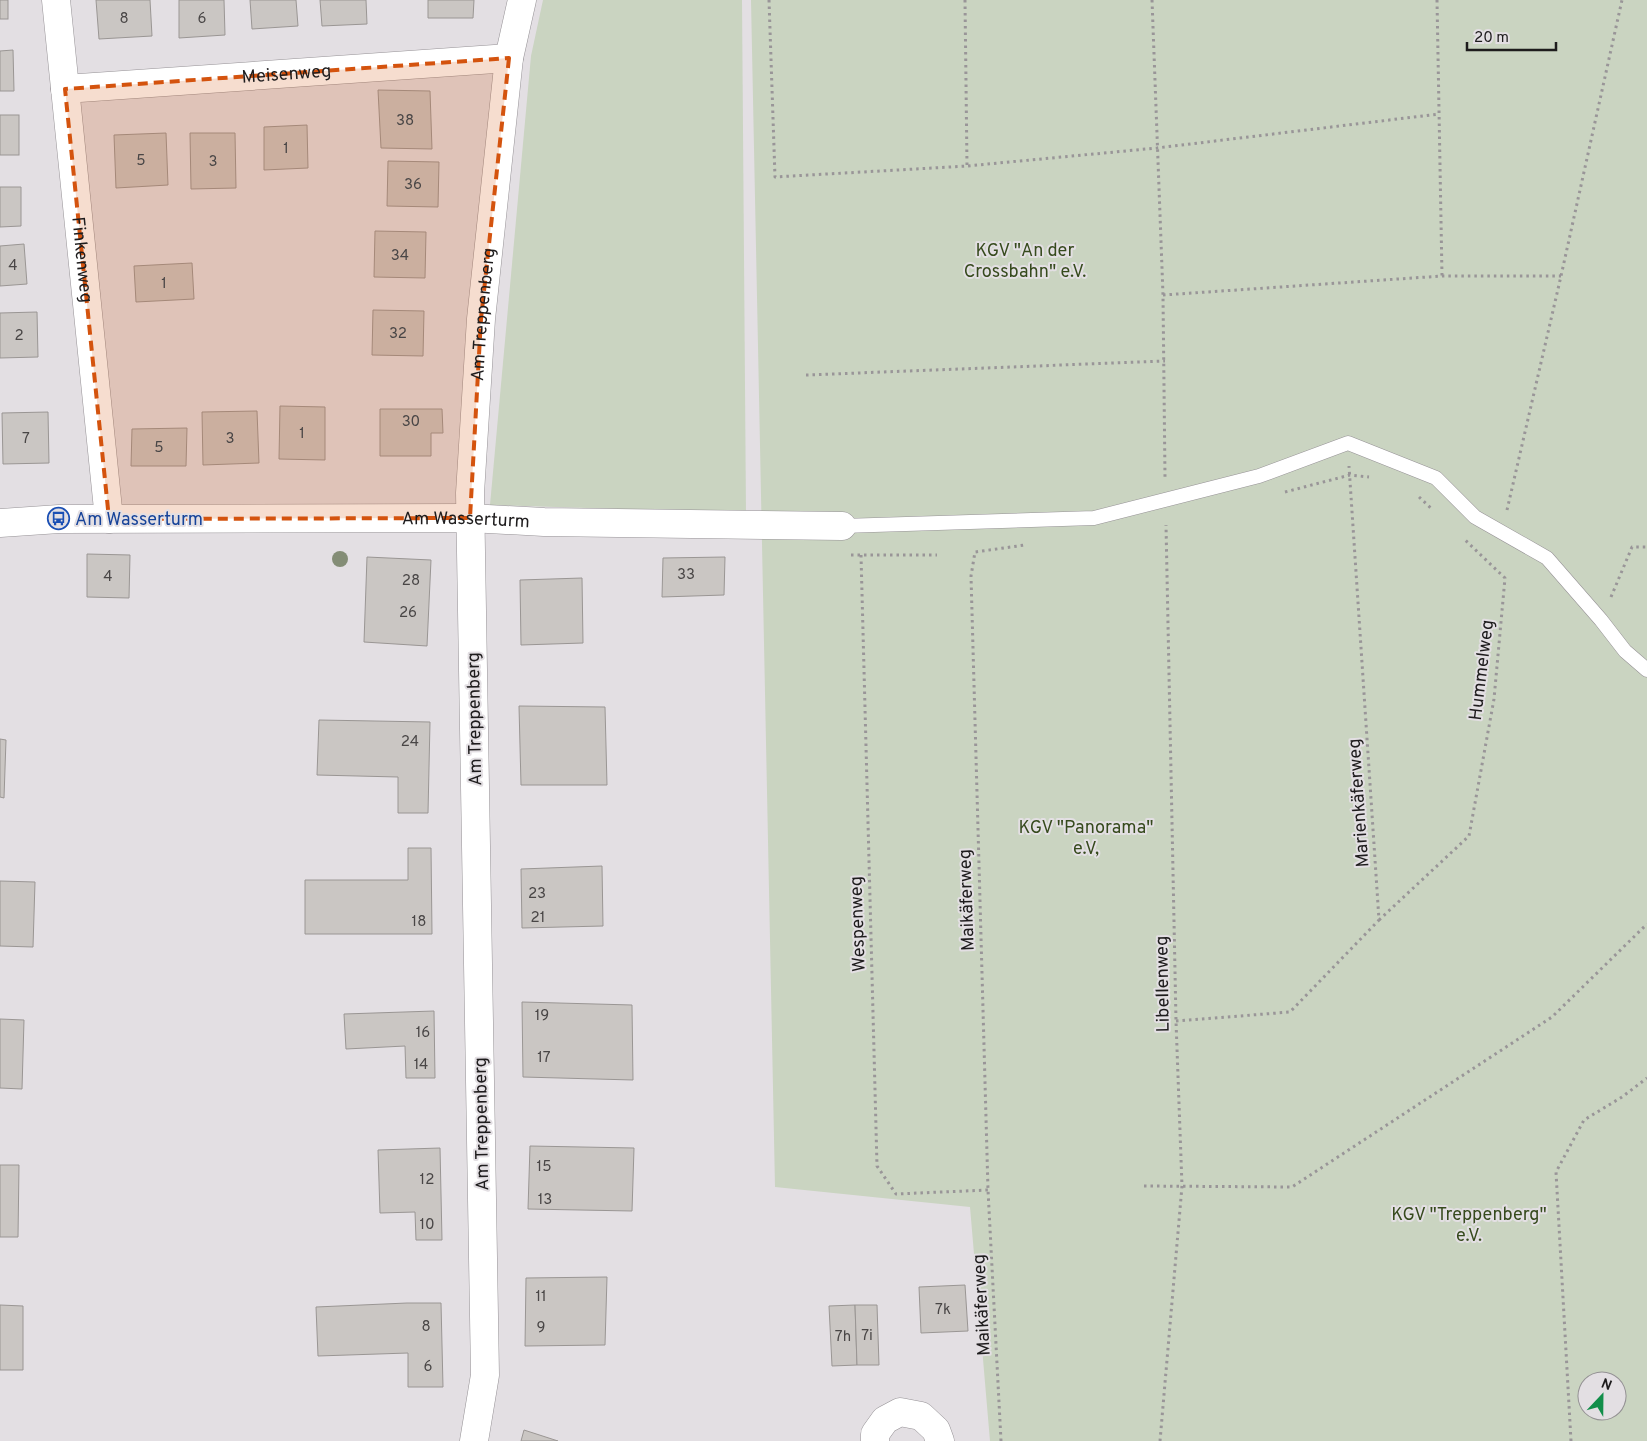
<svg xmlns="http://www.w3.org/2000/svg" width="1647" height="1441" viewBox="0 0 1647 1441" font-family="Overpass,sans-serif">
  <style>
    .green { fill: #cad4c1; fill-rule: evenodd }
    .building { fill: #cac6c3; stroke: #9a9694 }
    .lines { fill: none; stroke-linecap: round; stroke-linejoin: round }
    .lane-casing { stroke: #969296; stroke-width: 15 }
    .street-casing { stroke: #969296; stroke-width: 29 }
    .path { stroke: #999598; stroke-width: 3; stroke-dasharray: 2.5 4; stroke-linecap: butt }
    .lane { stroke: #fff; stroke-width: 14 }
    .street { stroke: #fff; stroke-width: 28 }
    .tree { fill: #848d76 }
    .marked { fill: #d4530e; fill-opacity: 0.2; stroke: #d4530e; stroke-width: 4; stroke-dasharray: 10 6; stroke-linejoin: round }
    .labels { text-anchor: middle; stroke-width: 4; stroke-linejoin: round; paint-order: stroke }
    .number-label { font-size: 15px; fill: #494646 }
    .street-label { font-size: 18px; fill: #1e1c1d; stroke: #e3dfe3 }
    .park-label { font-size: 18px; fill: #364a1d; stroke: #e3dfe3 }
    .transit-label { font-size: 18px; fill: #164399; stroke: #e3dfe3; text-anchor: start }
  </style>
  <rect width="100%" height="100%" fill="#e3dfe3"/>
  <g class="green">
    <path d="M543,0H742L746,513L490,505L531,56Z"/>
    <path d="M751,0H1647V1441H990L970,1207L775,1187ZM1587,1381H1617V1411H1587Z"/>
  </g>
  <g class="building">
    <rect x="0" y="0" width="8" height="19"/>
    <path d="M96,0H150L152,36L99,39Z"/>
    <path d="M179,0H224L225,35L179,38Z"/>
    <path d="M250,0H296L298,26L252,29Z"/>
    <path d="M320,0H366L367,24L322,26Z"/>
    <path d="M428,0H474L473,18H428Z"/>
    <path d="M13,50L14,91H0V51Z"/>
    <path d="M378,90L430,91L432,149L381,148Z"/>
    <rect x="0" y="115" width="19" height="40"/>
    <path d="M307,125L308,168L264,170V127Z"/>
    <path d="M166,133L168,185L116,188L114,135Z"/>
    <path d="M190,133H235L236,188L191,189Z"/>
    <path d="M388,161L439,162L438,207L387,206Z"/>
    <path d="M0,187H21V226L0,227Z"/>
    <path d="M375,231L426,232L425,278L374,277Z"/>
    <path d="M24,244L27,284L0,286V246Z"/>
    <path d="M192,263L194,299L136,302L134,266Z"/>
    <path d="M373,310L424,311L423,356L372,355Z"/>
    <path d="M37,312L38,357L0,358V313Z"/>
    <path d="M280,406L325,407V460L279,459Z"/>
    <path d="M380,409H442L443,433H431V456H380Z"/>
    <path d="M257,411L259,463L203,465L202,412Z"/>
    <path d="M48,412L49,463L3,464L2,413Z"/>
    <path d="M187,428L186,466H131L132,429Z"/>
    <path d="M87,554L130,555L129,598L87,597Z"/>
    <path d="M367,557L431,560L427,646L364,642Z"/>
    <path d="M725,557L724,595L662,597L663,558Z"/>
    <path d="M582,578L583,643L521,645L520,580Z"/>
    <path d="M519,706L605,707L607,785H521Z"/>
    <path d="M319,720L430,722L428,813H398V777L317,775Z"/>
    <path d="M0,739L6,740L4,798L0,797Z"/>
    <path d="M408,848H431L432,934H305V880H408Z"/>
    <path d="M602,866L603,926L522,928L521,869Z"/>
    <path d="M0,881L35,882L33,947L0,946Z"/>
    <path d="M522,1002L632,1005L633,1080L523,1077Z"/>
    <path d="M434,1011L435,1078H406L405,1046L346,1049L344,1014Z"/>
    <path d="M0,1019L24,1020L22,1089L0,1088Z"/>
    <path d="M530,1146L634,1148L632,1211L528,1209Z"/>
    <path d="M440,1148L442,1240H416L415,1212L380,1213L378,1150Z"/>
    <path d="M0,1165H19L18,1237H0Z"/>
    <path d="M607,1277L605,1345L525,1346L526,1278Z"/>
    <path d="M965,1285L968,1331L921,1333L919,1287Z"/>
    <path d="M407,1303H441L443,1387H408V1353L318,1356L316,1307Z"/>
    <path d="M0,1305L23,1306V1370H0Z"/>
    <path d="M855,1305L857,1365L832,1366L829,1306Z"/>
    <path d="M855,1305H877L879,1365H857Z"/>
    <path d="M524,1430L558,1441H521Z"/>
  </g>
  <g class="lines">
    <defs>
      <path id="lane" d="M842,526L1094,518L1259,476L1348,443L1436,478L1475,517L1547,558L1601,620L1625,651L1647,670"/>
      <g id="street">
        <path id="s1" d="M56,0L109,519"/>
        <path id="s2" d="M65,89L509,58"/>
        <path id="s3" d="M0,523L59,519L470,518L544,522L842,526"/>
        <path id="s4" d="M474,1441L485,1375L470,493L481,319L509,58L522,0"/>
        <path d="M875,1441V1434L885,1420L900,1412L921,1416L936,1430L940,1441"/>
      </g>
    </defs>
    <use href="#lane" class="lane-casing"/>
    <use href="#street" class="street-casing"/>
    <g class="path">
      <path d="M769,0L775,177L967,166L1157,148L1439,114"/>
      <path d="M965,0L967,166"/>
      <path d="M1152,0L1163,295L1165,477"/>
      <path d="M1437,0L1442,276"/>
      <path d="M1163,295L1442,276H1561"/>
      <path d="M806,375L1165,361"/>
      <path d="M1285,492L1350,475L1369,477"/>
      <path d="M1419,497L1433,510"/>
      <path d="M1507,510L1561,276L1622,0"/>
      <path d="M851,555H937"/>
      <path d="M861,555L877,1166L896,1194L988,1190"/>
      <path d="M1611,597L1632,547H1647"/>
      <path d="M1379,920L1469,836L1494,699L1505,578L1463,538"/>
      <path d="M1176,1021L1290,1012L1379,920L1349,466"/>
      <path d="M1144,1186L1292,1187L1552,1017L1647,924"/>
      <path d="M1001,1441L988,1190L971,576L975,552L1025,545"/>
      <path d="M1160,1441L1182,1186L1176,1021L1166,525"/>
      <path d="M1571,1441L1556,1172L1584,1120L1622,1097L1647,1078"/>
    </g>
    <use href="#lane" class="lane"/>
    <use href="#street" class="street"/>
  </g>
  <circle class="tree" cx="340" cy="559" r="8"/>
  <path class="marked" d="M509,58L481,319L470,518L109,519L65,89Z"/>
  <defs>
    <symbol id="bus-ring" viewBox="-11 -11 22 22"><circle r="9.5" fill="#e3dfe3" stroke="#1a4fb4" stroke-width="1.5"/><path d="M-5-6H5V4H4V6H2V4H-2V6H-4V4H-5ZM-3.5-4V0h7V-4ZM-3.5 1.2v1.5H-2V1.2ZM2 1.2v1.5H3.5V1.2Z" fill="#1a4fb4"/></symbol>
  </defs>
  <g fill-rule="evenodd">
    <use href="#bus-ring" x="46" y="506" width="25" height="25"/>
  </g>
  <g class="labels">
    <g class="number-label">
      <text x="124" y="23">8</text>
      <text x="202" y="23">6</text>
      <text x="405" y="125">38</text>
      <text x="286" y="153">1</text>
      <text x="141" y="165">5</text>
      <text x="213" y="166">3</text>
      <text x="413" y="189">36</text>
      <text x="400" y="260">34</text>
      <text x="13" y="270">4</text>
      <text x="164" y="288">1</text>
      <text x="398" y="338">32</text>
      <text x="19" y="340">2</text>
      <text x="411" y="426">30</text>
      <text x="302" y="438">1</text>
      <text x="26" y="443">7</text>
      <text x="230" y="443">3</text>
      <text x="159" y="452">5</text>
      <text x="686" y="579">33</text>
      <text x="108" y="581">4</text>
      <text x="411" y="585">28</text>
      <text x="408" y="617">26</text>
      <text x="410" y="746">24</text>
      <text x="537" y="898">23</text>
      <text x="538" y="922">21</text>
      <text x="419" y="926">18</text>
      <text x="542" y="1020">19</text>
      <text x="423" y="1037">16</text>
      <text x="544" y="1062">17</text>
      <text x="421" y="1069">14</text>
      <text x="544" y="1171">15</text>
      <text x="427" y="1184">12</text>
      <text x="545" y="1204">13</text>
      <text x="427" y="1229">10</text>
      <text x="541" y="1301">11</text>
      <text x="943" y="1314">7k</text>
      <text x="426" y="1331">8</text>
      <text x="541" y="1332">9</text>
      <text x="867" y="1340">7i</text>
      <text x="843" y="1341">7h</text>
      <text x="428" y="1371">6</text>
    </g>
    <g class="street-label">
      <text dy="6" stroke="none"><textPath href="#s2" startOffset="222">Meisenweg</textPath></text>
      <text dy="6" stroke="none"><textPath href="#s1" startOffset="261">Finkenweg</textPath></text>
      <text dy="6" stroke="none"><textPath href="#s4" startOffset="1128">Am Treppenberg</textPath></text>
      <text dy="6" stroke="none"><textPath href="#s3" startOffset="466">Am Wasserturm</textPath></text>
      <text transform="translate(1481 670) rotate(-83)" y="6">Hummelweg</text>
      <text transform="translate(474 719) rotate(-91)" y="6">Am Treppenberg</text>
      <text transform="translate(1358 803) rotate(-94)" y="6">Marienkäferweg</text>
      <text transform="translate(966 900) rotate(-92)" y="6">Maikäferweg</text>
      <text transform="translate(857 924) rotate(-92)" y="6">Wespenweg</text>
      <text transform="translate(1162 984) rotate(-91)" y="6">Libellenweg</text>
      <text transform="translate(481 1124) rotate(-91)" y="6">Am Treppenberg</text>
      <text transform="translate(981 1305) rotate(-93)" y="6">Maikäferweg</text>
    </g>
    <g class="park-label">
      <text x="1025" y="256">KGV "An der<tspan x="1025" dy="21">Crossbahn" e.V.</tspan></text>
      <text x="1086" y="833">KGV "Panorama"<tspan x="1086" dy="21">e.V,</tspan></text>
      <text x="1469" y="1220">KGV "Treppenberg"<tspan x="1469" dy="21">e.V.</tspan></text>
    </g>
    <g class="transit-label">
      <text x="75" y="525">Am Wasserturm</text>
    </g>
  </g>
  <g transform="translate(1602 1396) rotate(22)"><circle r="24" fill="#e3dfe3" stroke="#949194"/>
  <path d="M0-4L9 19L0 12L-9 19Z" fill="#128e4a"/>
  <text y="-8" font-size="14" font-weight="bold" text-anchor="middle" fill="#1e1c1d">N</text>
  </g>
  <path d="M1467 42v8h89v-8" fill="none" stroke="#1e1c1d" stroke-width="2.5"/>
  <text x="1474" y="42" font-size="15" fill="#1e1c1d" stroke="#e3dfe3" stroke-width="4" paint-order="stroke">20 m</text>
</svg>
